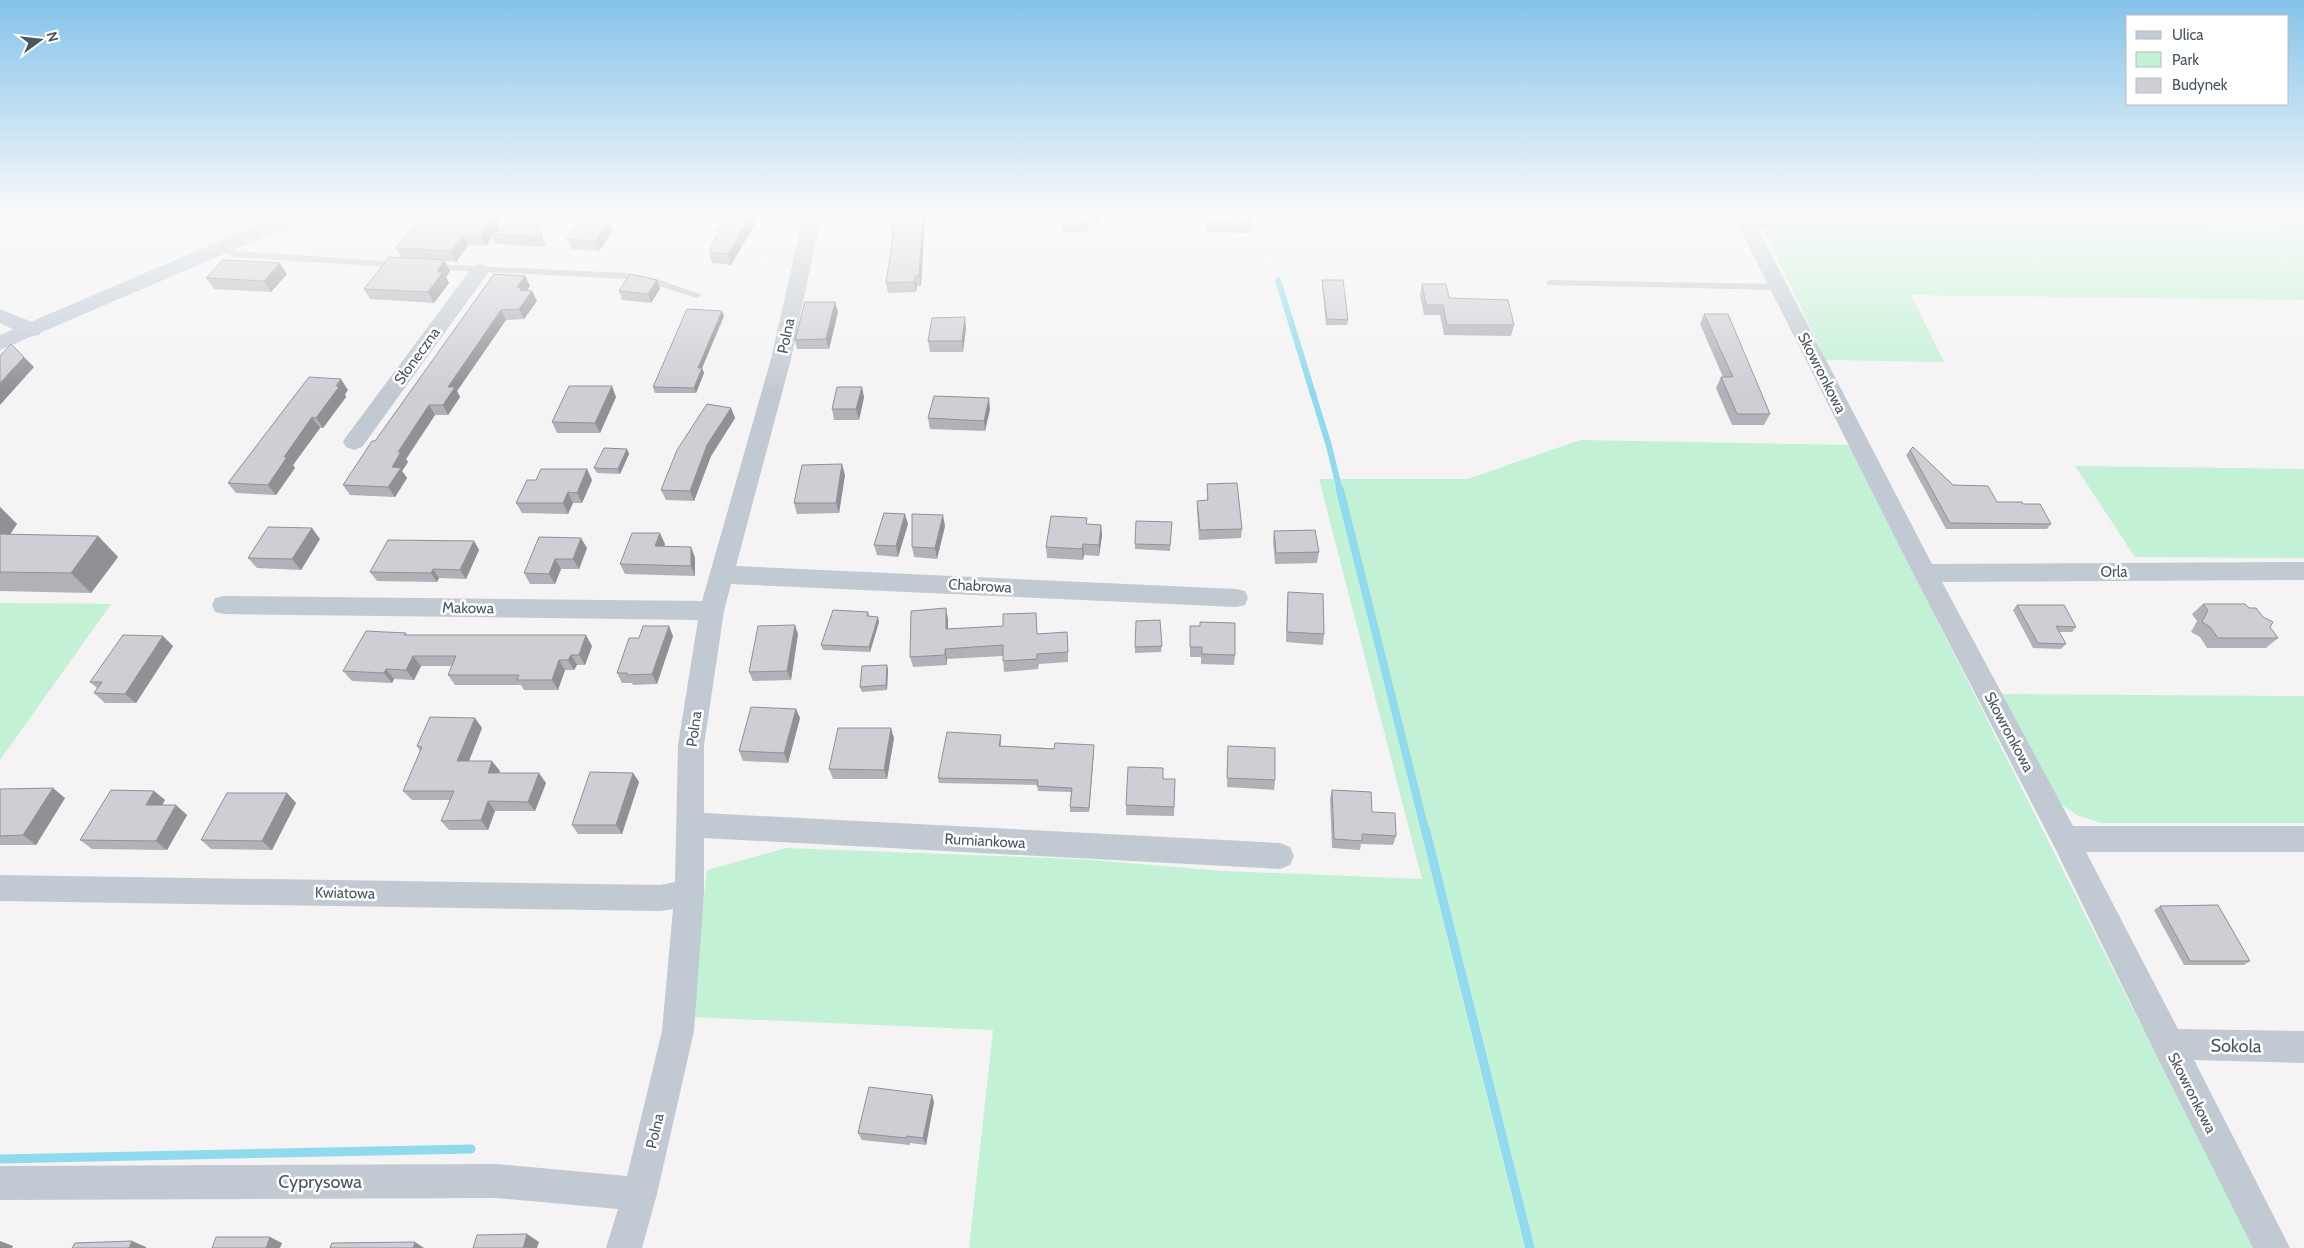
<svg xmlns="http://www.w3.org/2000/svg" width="2304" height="1248" viewBox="0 0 2304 1248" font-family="Cabin,sans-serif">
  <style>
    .green { fill: #c3f1d5 }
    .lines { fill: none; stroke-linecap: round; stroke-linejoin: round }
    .stream-far2 { stroke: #90daee; stroke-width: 6 }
    .stream-far1 { stroke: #90daee; stroke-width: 8 }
    .stream { stroke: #90daee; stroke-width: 9 }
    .lane { fill: #c1cad2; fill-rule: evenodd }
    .street { fill: #c1cad2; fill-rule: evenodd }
    .secondary { fill: #c1cbd6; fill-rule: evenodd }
    .wall { fill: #b0b2b7 }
    .shaded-wall { fill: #909195 }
    .building { fill: #cdcfd5; stroke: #909195 }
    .labels { text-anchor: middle; stroke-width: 5; stroke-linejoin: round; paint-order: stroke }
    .street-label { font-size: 15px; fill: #4a5661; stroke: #fff }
    .near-street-label { font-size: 18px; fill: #4a5661; stroke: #fff }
  </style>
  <rect width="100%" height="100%" fill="#f5f3f3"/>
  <g class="green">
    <path d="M1814,229H2304V300L1911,295L1944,362L1826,360L1764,230Z"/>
    <path d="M1580,440L1852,445L1940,626L2253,1248H969L993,1030L690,1017L707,870L786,848L1077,859L1224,871L1422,879L1319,479H1468Z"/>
    <path d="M2075,466L2304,469V558L2135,557Z"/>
    <path d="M0,603L111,604L0,760Z"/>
    <path d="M1997,694L2304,696V823H2100L2077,815L2053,799Z"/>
  </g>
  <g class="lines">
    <path class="stream-far2" d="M1278,280L1329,446L1340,491"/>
    <path class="stream-far1" d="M1340,490L1425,830"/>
    <g class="stream">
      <path d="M1425,828L1530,1248"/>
      <path d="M0,1159L471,1149"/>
    </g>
    <g class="lane">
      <path d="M1546,219L1746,220L1751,223L1746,226L1543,224L1541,222Z"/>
      <path d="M223,245L236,251L401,262L406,265L401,268L234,257L220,250L218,248Z"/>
      <path d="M431,264L625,273L657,279L702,295L697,298L652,284L625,279L428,269L426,267Z"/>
      <path d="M1550,280L1778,284L1783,287L1778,290L1547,285V281Z"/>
    </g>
    <g class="street">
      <path d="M803,217H821L791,359L736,566L1236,589L1245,591L1248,598L1245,605L1236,607L731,584L724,611L704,745V813L1280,843L1290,847L1294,856L1290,865L1280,869L704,838V893L694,1031L657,1194L642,1248H606L618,1209L496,1198L0,1200V1166L496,1164L627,1176L662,1031L673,909L660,911L0,901V875L660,885L675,882L678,745L698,620L224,614L215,612L212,605L215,598L224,596L702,601L771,359Z"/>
      <path d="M1734,217H2304V227L1758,229L1932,564L2304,562V580L1942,582L2073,826H2304V852H2086L2178,1029L2304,1031V1063L2194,1060L2290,1248H2253L2156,1055L2055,848L1913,573Z"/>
      <path d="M480,264L487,266L490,270L362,447L354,450L346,447L343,442L346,437L473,266Z"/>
      <path d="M0,309L39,325L42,330L39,335L32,336L25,335L0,323Z"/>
    </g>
    <path class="secondary" d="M276,217H304L301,221L0,350V335Z"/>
  </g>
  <g class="wall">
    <path d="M534,217L547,247L496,244L492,237L486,246L468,245L456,262L445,261L450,271L446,277L449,283L434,303L370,299L364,289L402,258L396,248L500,226L497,230Z"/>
    <path d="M725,217H759L731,265L712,263L709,253Z"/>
    <path d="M925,217L921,286H917L916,292L888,293L886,283L892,239L891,229Z"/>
    <path d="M1062,217H1101L1100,225H1088L1087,233L1062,232Z"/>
    <path d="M1147,217H1252V233L1206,232V222L1147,220Z"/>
    <path d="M613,230L599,251L572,249L567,239Z"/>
    <path d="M287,274L271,292L214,289L206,278Z"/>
    <path d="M525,276L530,286L527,290L532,291L537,301L524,319L506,320L457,391L460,397L448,415H435L406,459L408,462L402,471L407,478L395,497L350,495L343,485L375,441Z"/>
    <path d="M657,280L660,289L651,303L622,300L619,291Z"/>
    <path d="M1322,280L1348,320L1347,325H1326L1322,285Z"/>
    <path d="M1422,284L1449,298L1514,325L1511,336L1444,335L1440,315H1424L1420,295Z"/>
    <path d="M835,302L838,312L829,349H797L795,340Z"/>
    <path d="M1704,314L1770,414L1764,425H1732L1716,388L1721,377H1723L1700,324Z"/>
    <path d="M724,316L702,368L704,373L696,393H655L653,387Z"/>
    <path d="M966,328L963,352H930L928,341Z"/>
    <path d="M348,390L345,394L346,397L323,428H320L293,465L295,468L276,495L236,493L228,483Z"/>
    <path d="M616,397L600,433H557L552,422Z"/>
    <path d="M864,397L859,420H834L832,409Z"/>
    <path d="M731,408L735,418L711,456L694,501L666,500L661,490Z"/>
    <path d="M990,409L985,431L930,429L928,418Z"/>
    <path d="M627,449L629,454L620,474L597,473L594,468Z"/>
    <path d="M1910,450L1953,485L1997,502L2023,504L2051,524L2047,529H1946L1906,455Z"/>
    <path d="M587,469L592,480L582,503H573L568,514L522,513L516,503L536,480Z"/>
    <path d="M845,475L839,513L797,514L794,503Z"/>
    <path d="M1207,484L1242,529L1241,538L1199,540L1197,510V501L1207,500Z"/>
    <path d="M0,507L17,524L10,535L98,536L118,557L91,593L0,591Z"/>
    <path d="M1172,522L1170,551L1135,549V544Z"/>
    <path d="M908,524L898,557L877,555L874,545Z"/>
    <path d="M1087,524L1101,525L1102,535L1099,556L1084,555L1083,560L1047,558L1046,547Z"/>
    <path d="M945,526L937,559L914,557L912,547Z"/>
    <path d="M1274,531L1319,552L1317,563L1275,564L1273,541Z"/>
    <path d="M539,537L587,548L579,569H561L555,584H530L524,573Z"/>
    <path d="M320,539L301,570L257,568L248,558Z"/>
    <path d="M474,541L479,550L466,579L439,578L437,582L377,581L370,572Z"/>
    <path d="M665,544L664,547H691L695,558V576L625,574L620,564Z"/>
    <path d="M1288,592L1324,634L1323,645L1286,642L1287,603Z"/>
    <path d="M2203,604L2249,608L2270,627L2278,638L2266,648H2207L2200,637L2191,632L2197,621L2192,614Z"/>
    <path d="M2017,605L2076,627L2072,632H2059L2066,644L2061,649L2033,648L2013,610Z"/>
    <path d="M868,612L870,617L879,622L870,652L823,650L821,645Z"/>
    <path d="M948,619V629L1003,626L1037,623V634L1068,642V662L1039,664L1038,669L1004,672L1003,656L947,659V665L913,667L910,657Z"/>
    <path d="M1190,626L1235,655L1234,665L1201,664V657H1190Z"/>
    <path d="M406,633L407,635L592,646L585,665H577L574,670H565L558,690H524L521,685H455L448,675L452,666H421L414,680L394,679L392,683L352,681L343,671Z"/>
    <path d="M798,634L791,680L753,681L749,672Z"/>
    <path d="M673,636L657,684L633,685L632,683H622L617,673L639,638Z"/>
    <path d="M173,646L136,703H105L94,693L97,688L90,682Z"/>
    <path d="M1162,646L1161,652L1135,653V647Z"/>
    <path d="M888,670L887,690L862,692L860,687Z"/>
    <path d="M796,709L800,718L788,763L743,761L739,751Z"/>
    <path d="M482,728L469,761L500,771L499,773L546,783L535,811H495L488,830H449L441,821L450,800H412L403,791L420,751L417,746Z"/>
    <path d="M894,738L887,779H833L829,769Z"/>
    <path d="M1001,740L1000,746L1094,750L1089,812H1070V807L1071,792L1038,791L1037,785L939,783L938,778Z"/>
    <path d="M1228,746L1275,780L1274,790L1227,787Z"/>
    <path d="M633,773L639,782L622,834H578L572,825Z"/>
    <path d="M1163,779H1175L1174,816L1126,815V805Z"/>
    <path d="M0,789L65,798L36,845H0Z"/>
    <path d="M1332,790L1372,812L1396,836L1393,845L1361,844L1360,850L1332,848L1330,799Z"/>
    <path d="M154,791L165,800L162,805L187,815L167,850L92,849L80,840Z"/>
    <path d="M287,793L296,803L272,850L211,849L201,840Z"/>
    <path d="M2160,906L2250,961L2244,965H2184L2154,910Z"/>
    <path d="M934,1102L926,1145L910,1143V1145L862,1140L858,1133Z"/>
  </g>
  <g class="shaded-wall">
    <path d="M494,217H496L500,226L495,234H491L492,237L486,246L481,236Z"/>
    <path d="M750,217H759L731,265L728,254Z"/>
    <path d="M923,217H925L921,286L919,276Z"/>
    <path d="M1087,217L1088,225L1087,233Z"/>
    <path d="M609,220L613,230L599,251L595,241Z"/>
    <path d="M463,235L468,245L456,262L451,251Z"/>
    <path d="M444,260L450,271L446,277L449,283L434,303L428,292L437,272Z"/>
    <path d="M280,263L287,274L271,292L264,281Z"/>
    <path d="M525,276L530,286L525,294L517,287Z"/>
    <path d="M915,276L917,286L916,292L914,282Z"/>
    <path d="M657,280L660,289L651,303L648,294Z"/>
    <path d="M532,291L537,301L524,319L519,309Z"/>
    <path d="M835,302L838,312L829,349L826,339Z"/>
    <path d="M501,310L506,320L457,391L460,397L448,415L443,405L448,387Z"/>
    <path d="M722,311L724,316L702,368L704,373L696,393L694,388L698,368Z"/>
    <path d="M965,317L966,328L963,352L962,341Z"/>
    <path d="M24,357L34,367L0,405V383Z"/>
    <path d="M341,379L348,390L345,394L346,397L323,428L316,418Z"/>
    <path d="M612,386L616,397L600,433L595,423Z"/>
    <path d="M862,387L864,397L859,420L856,409Z"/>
    <path d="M989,398L990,409L985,431L984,421Z"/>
    <path d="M429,405L435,415L406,459L408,462L402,471L407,478L395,497L388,487L392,467L398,452Z"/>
    <path d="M731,408L735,418L711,456L694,501L690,491L707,445Z"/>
    <path d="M312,417L320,428L293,465L295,468L276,495L268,485L284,457Z"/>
    <path d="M627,449L629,454L620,474L618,469Z"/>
    <path d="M842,464L845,475L839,513L836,503Z"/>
    <path d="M587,469L592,480L582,503L577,493Z"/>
    <path d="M568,492L573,503L568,514L563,503Z"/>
    <path d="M0,507L17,524L0,548Z"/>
    <path d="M905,514L908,524L898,557L896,546Z"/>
    <path d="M943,515L945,526L937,559L935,548Z"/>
    <path d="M1101,525L1102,535L1099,556V545Z"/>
    <path d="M312,528L320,539L301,570L292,559Z"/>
    <path d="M660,533L665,544L660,557L655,546Z"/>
    <path d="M98,536L118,557L91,593L71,573Z"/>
    <path d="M581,538L587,548L579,569L573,559Z"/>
    <path d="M474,541L479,550L466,579L460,570Z"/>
    <path d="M1083,544L1084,555L1083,560L1082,549Z"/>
    <path d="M691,547L695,558V576L691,566Z"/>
    <path d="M555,559L561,569L555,584L549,574Z"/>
    <path d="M433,569L439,578L437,582L431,573Z"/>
    <path d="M946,608L948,619V639L946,629Z"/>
    <path d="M878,617L879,622L870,652L869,647Z"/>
    <path d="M795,625L798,634L791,680L787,671Z"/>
    <path d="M669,626L673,636L657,684L652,674Z"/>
    <path d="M586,635L592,646L585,665L579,655Z"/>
    <path d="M163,636L173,646L136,703L125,694Z"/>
    <path d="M945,649L947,659V665L945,655Z"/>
    <path d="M571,655L577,665L574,670L568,660Z"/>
    <path d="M413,656L421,666L414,680L406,670Z"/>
    <path d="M559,660L565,670L558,690L552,680Z"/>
    <path d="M887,665L888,670L887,690L886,685Z"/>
    <path d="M386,669L394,679L392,683L384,673Z"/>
    <path d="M796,709L800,718L788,763L784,753Z"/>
    <path d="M475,718L482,728L465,771L457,761Z"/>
    <path d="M891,728L894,738L887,779L884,770Z"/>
    <path d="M1001,735V740L1000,751L999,746Z"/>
    <path d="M1094,745V750L1089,812V808Z"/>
    <path d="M492,761L500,771L495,782L488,773Z"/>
    <path d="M539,773L546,783L535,811L528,802Z"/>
    <path d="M633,773L639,782L622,834L616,825Z"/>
    <path d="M53,788L65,798L36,845L23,835Z"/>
    <path d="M154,791L165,800L157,815L146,805Z"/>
    <path d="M287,793L296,803L272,850L262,841Z"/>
    <path d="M488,801L495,811L488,830L481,820Z"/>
    <path d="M176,805L187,815L167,850L156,841Z"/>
    <path d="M932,1095L934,1102L926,1145L923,1138Z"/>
    <path d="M527,1234L539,1242L537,1248H523Z"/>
    <path d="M270,1237L282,1243L280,1248H266Z"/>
    <path d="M0,1241L13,1246L12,1248H0Z"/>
    <path d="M132,1241L146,1247V1248H129Z"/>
    <path d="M415,1242L424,1248H413Z"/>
  </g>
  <g class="building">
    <path d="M414,217H494L481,236L463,235L451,251L396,248L414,225Z"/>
    <path d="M524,217H534L542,237L491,234Z"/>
    <path d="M725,217H750L728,254L709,253Z"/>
    <path d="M892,217H923L919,276H915L914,282L886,283L894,229H891Z"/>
    <path d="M1062,217H1087V222H1061Z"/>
    <path d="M1206,217H1252V223L1206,221Z"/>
    <path d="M581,218L609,220L595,241L567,239Z"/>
    <path d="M389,257L444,260L437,272H443L428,292L364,289Z"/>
    <path d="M223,260L280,263L264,281L206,278Z"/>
    <path d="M494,274L525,276L517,287L522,288L520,290L532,291L519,309L501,310L448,387H455L443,405H429L398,452H401L392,467L401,468L388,487L343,485L372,441H375Z"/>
    <path d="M630,274L657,280L648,294L619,291Z"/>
    <path d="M1322,280H1343L1348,320L1327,319Z"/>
    <path d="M1422,284H1446L1449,298L1508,300L1514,325H1447L1443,305H1426Z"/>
    <path d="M805,302H835L826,339L795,340Z"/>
    <path d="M687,309L722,311L698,368H702L694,388L653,387Z"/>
    <path d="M1704,314H1728L1770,414H1737L1721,377H1733Z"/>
    <path d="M965,317L962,341H928L932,318Z"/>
    <path d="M11,344L24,357L0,383V356Z"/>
    <path d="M309,377L341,379L336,386L339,387L316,418L312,417L284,457H287L268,485L228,483Z"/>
    <path d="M569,386H612L595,423L552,422Z"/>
    <path d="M837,387H862L856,409H832Z"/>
    <path d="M934,396L989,398L984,421L928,418Z"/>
    <path d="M707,404L731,408L707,445L690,491L661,490L677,450Z"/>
    <path d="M1913,447L1953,485L1988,486L1997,502H2022L2023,504H2040L2051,524L1950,523L1910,450Z"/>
    <path d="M604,448L627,449L618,469L594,468Z"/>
    <path d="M842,464L836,503H794L802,465Z"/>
    <path d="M541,469H587L577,493L568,492L563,503H516L527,480H536Z"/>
    <path d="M1237,483L1242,529L1200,530L1197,501L1208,500L1207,484Z"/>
    <path d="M884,513L905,514L896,546L874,545Z"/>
    <path d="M912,514L943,515L935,548L912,547Z"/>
    <path d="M1051,516L1087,518L1086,524L1101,525L1099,545L1083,544L1082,549L1046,547Z"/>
    <path d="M1136,521L1172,522L1170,545L1135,544Z"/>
    <path d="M268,527L312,528L292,559L248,558Z"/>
    <path d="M1315,530L1319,552L1276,553L1274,531Z"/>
    <path d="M632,533H660L655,546L691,547V566L620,564Z"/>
    <path d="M0,534L98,536L71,573L0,572Z"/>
    <path d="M539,537L581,538L573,559H555L549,574L524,573Z"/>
    <path d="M388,540L474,541L460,570L433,569L431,573L370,572Z"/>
    <path d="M1288,592L1323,594L1324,634L1287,632Z"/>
    <path d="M2203,604H2245L2249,608H2256L2263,617L2273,622L2270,627L2278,638H2218L2210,627L2202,622L2208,610Z"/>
    <path d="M2017,605H2064L2076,627L2056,626L2066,644L2038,643Z"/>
    <path d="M946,608V629L1003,626V614L1036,613L1037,634L1067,632L1068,652L1037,654V659L1003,661V645L945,649V655L910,657L911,611Z"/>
    <path d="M833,610L868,612L867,616L878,617L869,647L821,645Z"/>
    <path d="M1160,620L1162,646L1135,647L1136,621Z"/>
    <path d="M1200,622L1235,623V655L1202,654V647H1190V626H1200Z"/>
    <path d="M795,625L787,671L749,672L758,626Z"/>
    <path d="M643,626H669L652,674L628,675L627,673H617L629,638H639Z"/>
    <path d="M366,631L406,633L404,635H586L579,655H571L568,660H559L552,680H517L519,675H448L456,656H413L406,670L386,669L384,673L343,671Z"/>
    <path d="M123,635L163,636L125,694L94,693L102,682H90Z"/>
    <path d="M887,665L886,685L860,687L862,666Z"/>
    <path d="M751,707L796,709L784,753L739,751Z"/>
    <path d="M430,717L475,718L457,761H492L488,773H539L528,802L488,801L481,820L441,821L454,791H403L422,747L417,746Z"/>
    <path d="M838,728H891L884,770L829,769Z"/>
    <path d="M947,732L1001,735L999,746L1054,749L1055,743L1094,745L1089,808L1070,807L1072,788L1037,786L1038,780L938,778Z"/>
    <path d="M1228,746L1275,748V780L1227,778Z"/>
    <path d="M1128,767L1163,768V779H1175L1174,807L1126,805Z"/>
    <path d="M590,772L633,773L616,825H572Z"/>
    <path d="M53,788L23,835L0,836V789Z"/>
    <path d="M111,790L154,791L146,805H176L156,841L80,840Z"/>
    <path d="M1332,790L1371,792L1372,812L1395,813L1396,836L1362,834V841L1334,839Z"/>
    <path d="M227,793H287L262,841L201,840Z"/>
    <path d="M2218,905L2250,961H2190L2160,906Z"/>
    <path d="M869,1087L932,1095L923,1138L907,1136L906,1138L858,1133Z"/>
    <path d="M527,1234L523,1248H473L477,1235Z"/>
    <path d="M216,1237H270L266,1248H212Z"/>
    <path d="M132,1241L129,1248H72L75,1243Z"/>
    <path d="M415,1242L413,1248H330L332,1243Z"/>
  </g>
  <linearGradient id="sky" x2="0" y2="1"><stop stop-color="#85c3ea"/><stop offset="0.55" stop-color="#fafafa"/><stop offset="1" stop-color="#fafafa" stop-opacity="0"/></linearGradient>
  <rect width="2304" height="392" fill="url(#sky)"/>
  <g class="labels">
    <g class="street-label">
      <text transform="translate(786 336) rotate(-78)" y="5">Polna</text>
      <text transform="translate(417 356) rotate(-54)" y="5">Słoneczna</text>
      <text transform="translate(1822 373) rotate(63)" y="5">Skowronkowa</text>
      <text x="2114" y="577">Orla</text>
      <text transform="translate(980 586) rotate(3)" y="5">Chabrowa</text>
      <text transform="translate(468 608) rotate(1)" y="5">Makowa</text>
      <text transform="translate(694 729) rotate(-82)" y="5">Polna</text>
      <text transform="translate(2009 732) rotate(62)" y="5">Skowronkowa</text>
      <text transform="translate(985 841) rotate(3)" y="5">Rumiankowa</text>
      <text transform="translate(345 893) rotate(1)" y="5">Kwiatowa</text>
      <text transform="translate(2192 1093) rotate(63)" y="5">Skowronkowa</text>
      <text transform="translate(655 1131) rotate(-77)" y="5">Polna</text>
    </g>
    <g class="near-street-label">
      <text transform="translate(2236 1046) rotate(1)" y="6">Sokola</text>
      <text x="320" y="1188">Cyprysowa</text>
    </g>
  </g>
  <rect x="2126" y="15" width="162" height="90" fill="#ffffff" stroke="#b7bbc0"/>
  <rect x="2136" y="31" width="25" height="8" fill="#c1cbd6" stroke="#b7bbc0"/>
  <text x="2172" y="40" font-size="15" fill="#4a5661">Ulica</text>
  <rect x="2136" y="52" width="25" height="15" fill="#c3f1d5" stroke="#b7bbc0"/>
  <text x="2172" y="65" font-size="15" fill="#4a5661">Park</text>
  <rect x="2136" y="78" width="25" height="15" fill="#cdcfd5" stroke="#b7bbc0"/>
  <text x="2172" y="90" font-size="15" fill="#4a5661">Budynek</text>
  <g transform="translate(40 40) rotate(75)" stroke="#ffffff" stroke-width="4" paint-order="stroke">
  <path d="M0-4L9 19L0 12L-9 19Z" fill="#4a5661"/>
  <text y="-8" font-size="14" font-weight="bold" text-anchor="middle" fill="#4a5661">N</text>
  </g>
</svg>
